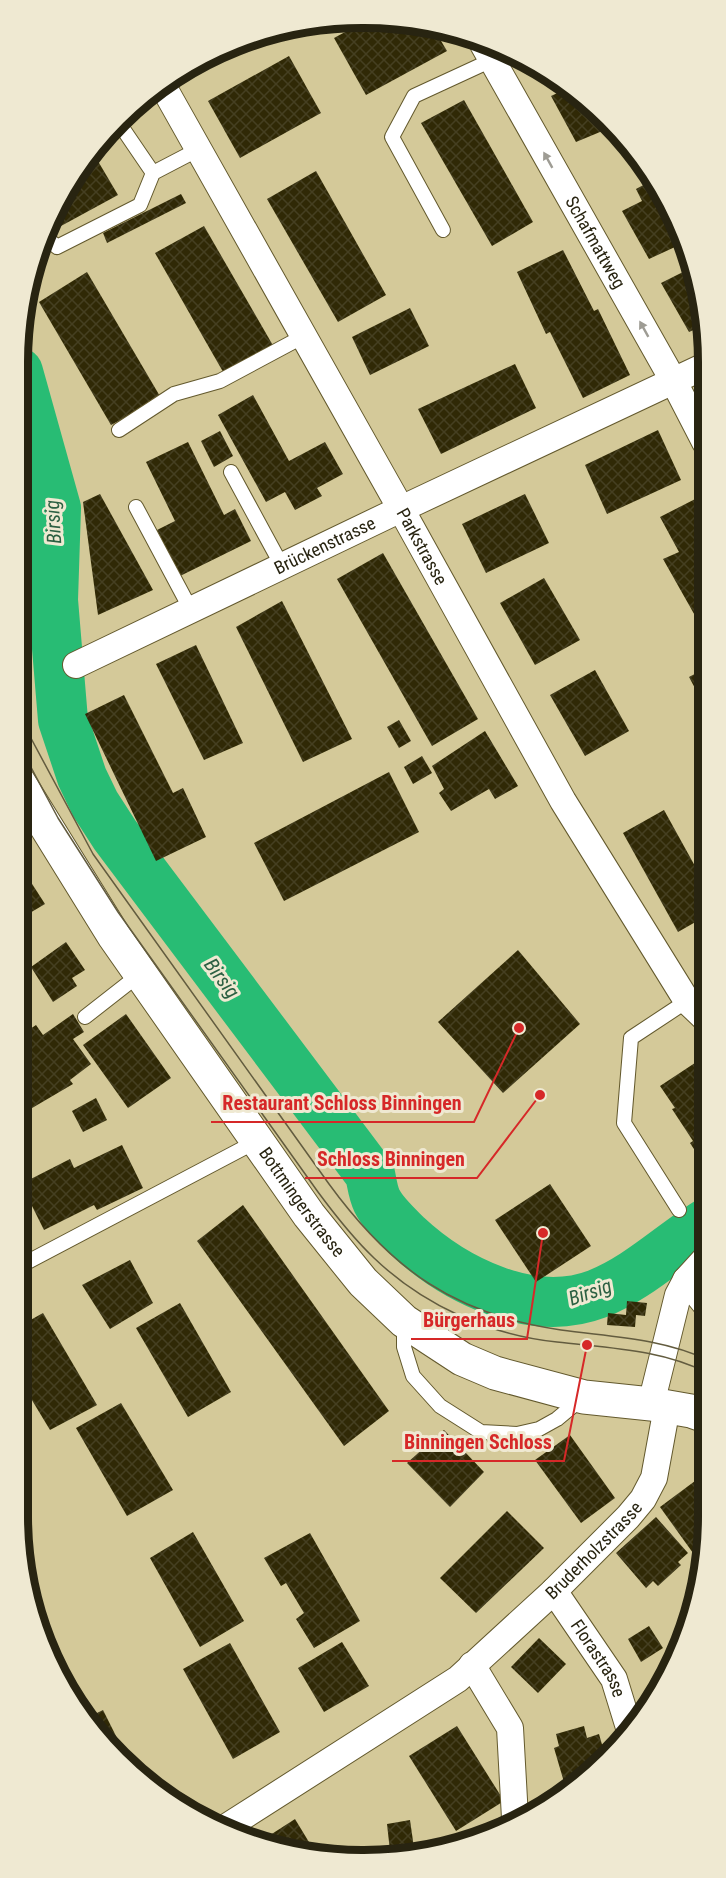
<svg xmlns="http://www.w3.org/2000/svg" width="726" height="1878" viewBox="0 0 726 1878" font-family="'Roboto Condensed',sans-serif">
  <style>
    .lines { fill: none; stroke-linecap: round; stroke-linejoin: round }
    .river { stroke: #28bc74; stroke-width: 50 }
    .building { fill: url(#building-cross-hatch) }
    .service-casing { stroke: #63592d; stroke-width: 16 }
    .minor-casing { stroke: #63592d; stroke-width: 28 }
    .secondary-casing { stroke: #63592d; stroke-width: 35 }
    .service { stroke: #fff; stroke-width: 14 }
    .minor { stroke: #fff; stroke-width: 26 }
    .secondary { stroke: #fff; stroke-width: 33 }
    .tram { stroke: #635c3f; stroke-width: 1.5 }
    .oneway { fill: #9e9c94 }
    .labels { text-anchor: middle; stroke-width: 6; stroke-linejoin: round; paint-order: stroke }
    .street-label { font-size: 18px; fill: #282411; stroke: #efe9d2 }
    .water-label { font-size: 20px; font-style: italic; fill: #2c6042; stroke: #efe9d2 }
    .rim { fill: none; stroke: #282411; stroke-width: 8 }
    .leader { fill: none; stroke: #d62828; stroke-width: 2 }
    .callout-dot { fill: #d62828; stroke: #efe9d2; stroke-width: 2 }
    .callout-label { font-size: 20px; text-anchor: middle; font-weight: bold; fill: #d62828; stroke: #efe9d2; stroke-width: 6; stroke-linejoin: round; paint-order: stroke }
  </style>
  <defs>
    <pattern id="building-cross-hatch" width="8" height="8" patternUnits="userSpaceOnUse" patternTransform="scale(1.5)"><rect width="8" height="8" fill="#302906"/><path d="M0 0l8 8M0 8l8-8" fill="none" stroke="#453f21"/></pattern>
  </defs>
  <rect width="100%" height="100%" fill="#d4c999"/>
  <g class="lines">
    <path class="river" d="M18,372L56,508L53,600L63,720L82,777L95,804L115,835L370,1174C372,1183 373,1193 377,1201C383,1213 396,1225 406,1235C454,1280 532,1319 597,1294C638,1278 670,1246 707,1223"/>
  </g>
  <g class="building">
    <path d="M360,24L434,29L447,51L366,95L334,38Z"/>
    <path d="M289,56L321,113L240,158L208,101Z"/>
    <path d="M532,66L543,71L553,76L541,82Z"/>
    <path d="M568,88L612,127L576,142L551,96Z"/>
    <path d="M464,100L533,222L492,246L421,123Z"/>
    <path d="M92,151L118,195L61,226L57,218Z"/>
    <path d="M316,171L386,295L338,322L267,199Z"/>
    <path d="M651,181L682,231L705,318V325L689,332L661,283L687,270L675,247L649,259L622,211L642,201L636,189Z"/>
    <path d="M181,194L186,203L107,243L103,233Z"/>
    <path d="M204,226L275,349L226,377L155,253Z"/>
    <path d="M563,250L594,311L598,309L630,375L583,398L550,332L546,334L517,272Z"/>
    <path d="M87,272L161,398L111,425L39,302Z"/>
    <path d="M410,308L429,346L370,375L352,337Z"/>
    <path d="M515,364L536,408L441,454L418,409Z"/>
    <path d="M253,395L289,461L325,442L343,474L317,488L322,496L295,510L285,492L266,502L218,415Z"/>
    <path d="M658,430L681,480L607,514L585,465Z"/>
    <path d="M220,431L233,456L214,467L201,441Z"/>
    <path d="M188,442L224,515L235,509L251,541L180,576L157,530L175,521L146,462Z"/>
    <path d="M100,494L153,590L98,615L83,502Z"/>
    <path d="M525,494L549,543L486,573L462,524Z"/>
    <path d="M703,495L705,499L706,626L702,628L663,559L679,552L660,517Z"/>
    <path d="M383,553L478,719L432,746L337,579Z"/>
    <path d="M544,578L580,640L535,665L500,603Z"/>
    <path d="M282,601L352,739L303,762L236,627Z"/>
    <path d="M196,645L243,743L204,760L156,664Z"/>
    <path d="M706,668V709L689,677Z"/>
    <path d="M595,670L629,731L585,756L550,695Z"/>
    <path d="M124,695L173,793L183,788L206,837L156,861L85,714Z"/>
    <path d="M399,720L411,741L399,748L387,727Z"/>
    <path d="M485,731L518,786L495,799L489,789L451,811L439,793L444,789L432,766Z"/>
    <path d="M422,756L432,773L413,784L404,767Z"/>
    <path d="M389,772L419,832L284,901L254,843Z"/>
    <path d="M664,810L706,886V916L678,932L623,833Z"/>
    <path d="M18,862L45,904L18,920Z"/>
    <path d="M66,942L85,970L72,978L77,986L53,1002L31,967Z"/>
    <path d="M518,950L580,1024L503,1093L438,1022Z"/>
    <path d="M73,1014L84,1032L73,1039L91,1064L70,1080L73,1084L27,1111L18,1096V1037L36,1025L43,1035Z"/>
    <path d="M126,1014L171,1078L128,1108L83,1045Z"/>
    <path d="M707,1055V1169L690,1143L693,1141L672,1109L675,1108L660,1086Z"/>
    <path d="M96,1098L107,1120L83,1132L72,1111Z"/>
    <path d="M122,1145L143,1188L97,1210L94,1205L44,1230L21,1184L70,1159L74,1168Z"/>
    <path d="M550,1184L591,1246L536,1282L495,1220Z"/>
    <path d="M243,1205L389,1411L344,1446L197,1241Z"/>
    <path d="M130,1260L153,1303L110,1329L82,1285Z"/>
    <path d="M627,1301L647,1303L645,1316L636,1315L635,1327L607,1325L608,1313L626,1315Z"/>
    <path d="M180,1303L231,1392L188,1417L136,1328Z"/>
    <path d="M43,1313L97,1405L50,1430L18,1377V1327Z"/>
    <path d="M121,1403L173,1490L127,1516L76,1428Z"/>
    <path d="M444,1430L484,1472L450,1507L407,1463Z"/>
    <path d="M570,1435L615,1498L581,1523L535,1460Z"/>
    <path d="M708,1469V1495L697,1478Z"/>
    <path d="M695,1481L708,1498V1515L704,1545L693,1553L660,1507Z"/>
    <path d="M507,1511L544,1548L476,1613L440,1578Z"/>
    <path d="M656,1517L688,1553L678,1562L681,1565L658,1586L653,1581L646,1588L616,1553Z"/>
    <path d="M193,1532L244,1621L200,1647L150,1558Z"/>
    <path d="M310,1533L360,1621L314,1648L296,1619L304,1613L286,1583L281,1586L264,1558Z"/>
    <path d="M649,1626L663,1648L641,1662L628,1639Z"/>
    <path d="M539,1638L566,1664L538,1693L511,1667Z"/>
    <path d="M342,1642L369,1686L324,1712L298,1668Z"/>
    <path d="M230,1643L280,1732L233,1759L183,1669Z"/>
    <path d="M103,1710L130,1764L103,1742L89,1717Z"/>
    <path d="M457,1726L504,1801L456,1831L409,1756Z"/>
    <path d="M584,1726L587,1738L599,1734L605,1755L557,1800L555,1792L566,1789L554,1748L559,1746L556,1734Z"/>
    <path d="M295,1819L318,1857L264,1839Z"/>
    <path d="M410,1820L414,1848L390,1851L387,1824Z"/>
  </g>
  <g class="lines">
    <defs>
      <g id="service">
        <path d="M121,126L153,173"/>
        <path d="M443,230L392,137L414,96L492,60"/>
        <path d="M47,238L57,247L140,205L153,173L199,149"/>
        <path d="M119,430L174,394L220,381L304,336"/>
        <path d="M231,472L282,566"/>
        <path d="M136,507L191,610"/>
        <path d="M85,1017L140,974"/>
        <path d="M679,1210L624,1123L631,1038L687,1001"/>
        <path d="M18,1267L257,1141"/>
        <path d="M404,1323V1347L413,1376L440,1406L481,1432L517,1434L539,1429L557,1419L581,1399"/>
      </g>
      <g id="minor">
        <path id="s1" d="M483,44L673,380L705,442"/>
        <path id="s2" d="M164,88L401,509L563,801L687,1001L707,1020"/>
        <path id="s3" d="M76,665L401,509L705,366"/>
        <path d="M686,1280L707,1306"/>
        <path d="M651,1404L678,1295L686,1280L707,1257"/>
        <path id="s4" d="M554,1591L614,1679L630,1731"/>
        <path d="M472,1665L510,1728L515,1818"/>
        <path id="s5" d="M228,1826L458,1679L554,1591L628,1517L643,1499L654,1478L667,1407"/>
      </g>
      <g id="secondary">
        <path id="s6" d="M18,781L114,936L309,1215L363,1282L404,1321L462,1359L495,1373L584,1397L651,1404L691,1411L708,1417"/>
      </g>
    </defs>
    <use href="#service" class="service-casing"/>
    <use href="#minor" class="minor-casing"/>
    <use href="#secondary" class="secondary-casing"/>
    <use href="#service" class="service"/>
    <use href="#minor" class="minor"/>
    <use href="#secondary" class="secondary"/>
    <g class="tram">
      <path d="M18,714L93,854L329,1184C391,1269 455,1315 561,1330C611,1337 661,1338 708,1360"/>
      <path d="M18,743L58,818L118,912L318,1192C335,1215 353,1238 374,1258C423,1305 489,1335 557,1342C608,1348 661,1349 708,1373"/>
    </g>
  </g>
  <defs><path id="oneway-solid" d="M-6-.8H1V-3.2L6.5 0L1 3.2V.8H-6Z" transform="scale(1.5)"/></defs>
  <g class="oneway">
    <use href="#oneway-solid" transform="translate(548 160) rotate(-119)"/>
    <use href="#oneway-solid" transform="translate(644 329) rotate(-119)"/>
  </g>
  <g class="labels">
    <g class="street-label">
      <text dy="6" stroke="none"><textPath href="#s1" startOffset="228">Schafmattweg</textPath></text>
      <text dy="6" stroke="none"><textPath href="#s3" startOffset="276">Brückenstrasse</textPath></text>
      <text dy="6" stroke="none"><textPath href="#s2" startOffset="526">Parkstrasse</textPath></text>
      <text dy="6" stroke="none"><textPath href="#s6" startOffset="508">Bottmingerstrasse</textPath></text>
      <text dy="6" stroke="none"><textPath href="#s5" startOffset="460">Bruderholzstrasse</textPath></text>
      <text dy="6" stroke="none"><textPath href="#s4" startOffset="81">Florastrasse</textPath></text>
    </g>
    <g class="water-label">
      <text transform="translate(53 522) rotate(-93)" y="7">Birsig</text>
      <text transform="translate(222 978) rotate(53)" y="7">Birsig</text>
      <text transform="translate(590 1292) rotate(-19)" y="7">Birsig</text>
    </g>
  </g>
  <path d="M0 0H726V1878H0ZM362 28H364A334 334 0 0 1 698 362V1516A334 334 0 0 1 364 1850H362A334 334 0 0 1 28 1516V362A334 334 0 0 1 362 28Z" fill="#efe9d2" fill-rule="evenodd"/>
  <path class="rim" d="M362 28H364A334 334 0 0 1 698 362V1516A334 334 0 0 1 364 1850H362A334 334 0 0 1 28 1516V362A334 334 0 0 1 362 28Z"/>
  <path class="leader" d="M519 1028L474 1122H211M540 1095L477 1178H305M543 1233L527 1339H411M587 1345L564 1461H392"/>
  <g class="callout-dot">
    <circle cx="519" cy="1028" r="6"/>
    <circle cx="540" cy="1095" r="6"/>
    <circle cx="543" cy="1233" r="6"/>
    <circle cx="587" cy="1345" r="6"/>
  </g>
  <g class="callout-label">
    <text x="342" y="1110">Restaurant Schloss Binningen</text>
    <text x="391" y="1166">Schloss Binningen</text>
    <text x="469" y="1327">Bürgerhaus</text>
    <text x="478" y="1449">Binningen Schloss</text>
  </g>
</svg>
